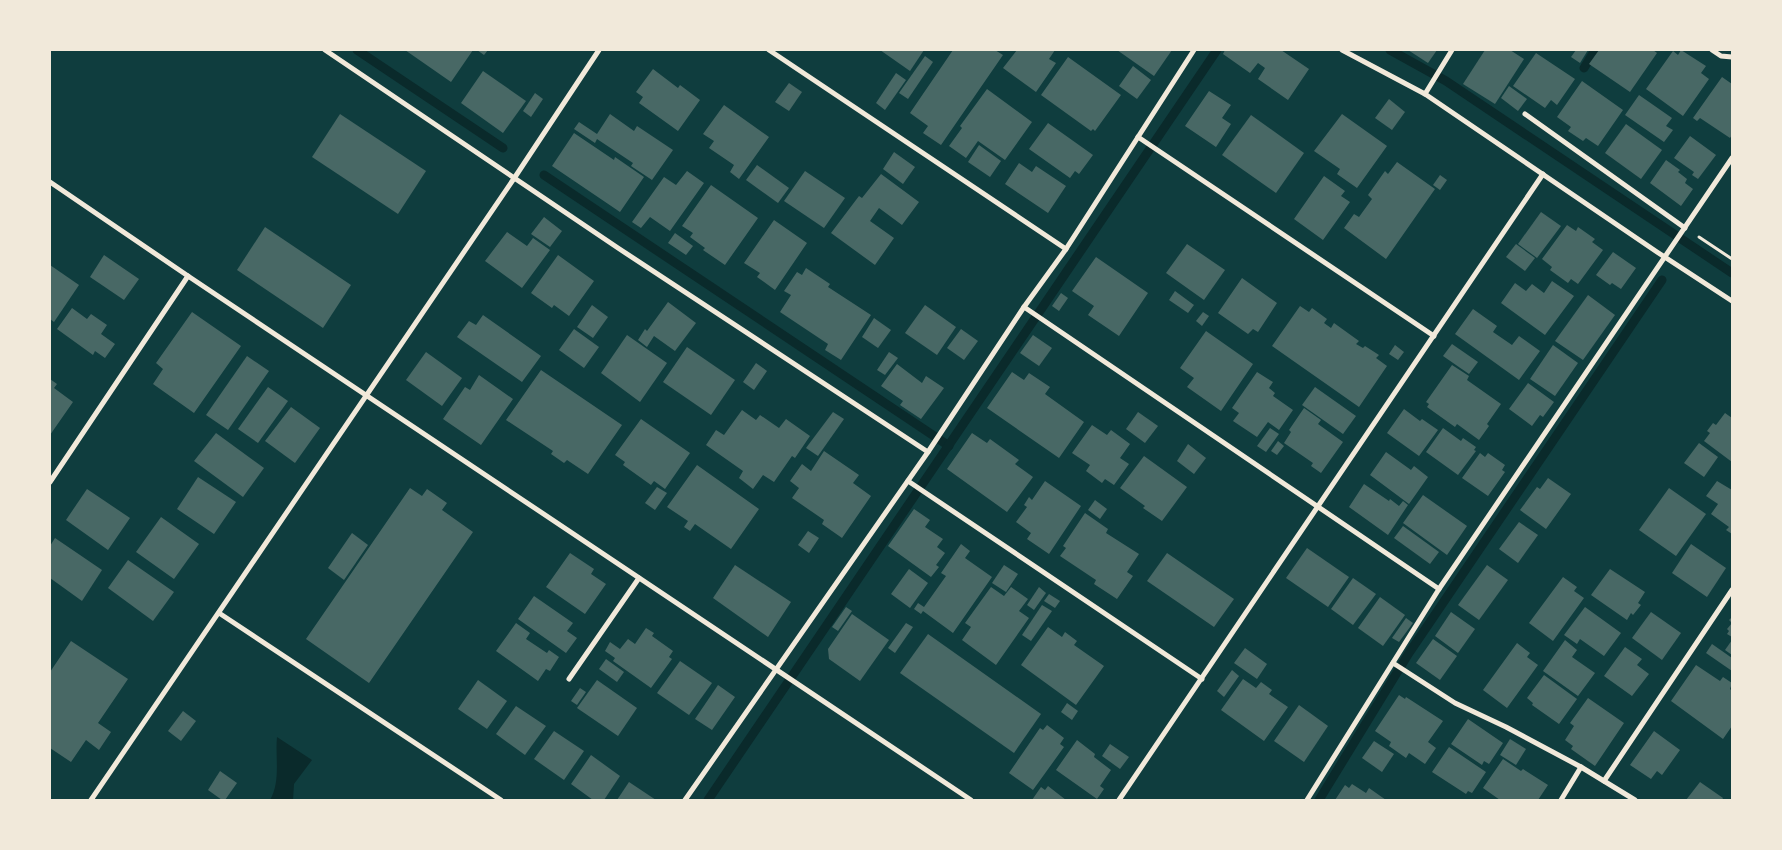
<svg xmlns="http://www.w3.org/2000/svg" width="1782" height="850" viewBox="0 0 1782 850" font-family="'Roboto Condensed',sans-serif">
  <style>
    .water { fill: #0a2a2b }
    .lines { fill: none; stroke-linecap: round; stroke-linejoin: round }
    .stream { stroke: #0a2a2b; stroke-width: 9 }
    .building { fill: #486865 }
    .path { stroke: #f1e9da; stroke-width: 3 }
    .minor { stroke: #f1e9da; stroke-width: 5 }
  </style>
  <rect width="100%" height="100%" fill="#0f3d3e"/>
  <path class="water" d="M277,737L312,760L294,784L293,800H270C281,781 275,757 277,737Z"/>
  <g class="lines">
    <g class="stream">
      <path d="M357,50L503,148"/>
      <path d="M1390,50L1446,81L1732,273"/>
      <path d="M1584,68L1595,50"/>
      <path d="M544,175L949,446"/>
      <path d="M708,800L1217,50"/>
      <path d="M1319,800L1409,653L1662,280"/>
    </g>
  </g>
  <g class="building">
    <path d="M405,50H473L451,82Z"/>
    <path d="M477,50H488L484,55Z"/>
    <path d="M880,50H924L910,71Z"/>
    <path d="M953,50H995L1003,55L941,145L923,133L928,126L910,113Z"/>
    <path d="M1017,50H1055L1049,59L1056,63L1036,92L1003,68Z"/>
    <path d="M1117,50H1172L1154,76Z"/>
    <path d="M1225,50H1281L1309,69L1288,100L1258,79L1265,68L1258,63L1250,73L1223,54Z"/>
    <path d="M1408,50H1437L1428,63Z"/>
    <path d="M1485,50H1510L1524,59L1495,104L1463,84Z"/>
    <path d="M1576,50H1588L1580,63L1571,57Z"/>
    <path d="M1599,50H1653L1657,53L1630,92L1589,64Z"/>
    <path d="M1681,50L1706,66L1701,73L1709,79L1683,116L1646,89L1673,51L1678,55Z"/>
    <path d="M1536,53L1575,79L1557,105L1551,100L1545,108L1513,86Z"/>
    <path d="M925,56L933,62L908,99L899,93Z"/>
    <path d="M1068,57L1121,95L1095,131L1093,129L1091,131L1041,95Z"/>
    <path d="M1133,66L1151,80L1137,99L1119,86Z"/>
    <path d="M653,69L678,88L680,85L700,100L678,131L639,103L643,97L636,92Z"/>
    <path d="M483,71L526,101L503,133L461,103Z"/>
    <path d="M896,73L906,80L885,110L876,103Z"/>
    <path d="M1722,77L1732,84V135L1730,138L1700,118L1697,121L1693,118Z"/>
    <path d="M1582,81L1623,110L1598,146L1586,138L1583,141L1568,131L1571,127L1557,117Z"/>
    <path d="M789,83L802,92L789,111L775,102Z"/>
    <path d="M1509,86L1527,99L1518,111L1501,98Z"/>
    <path d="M987,89L1032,122L1005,160L978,141L966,158L949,146L962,128L960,126Z"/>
    <path d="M1209,91L1231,105L1222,118L1231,124L1216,147L1185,126Z"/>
    <path d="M535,93L543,99L531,117L523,111Z"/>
    <path d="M1639,95L1672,118L1666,126L1673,130L1664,142L1625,115Z"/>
    <path d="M1389,99L1405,112L1392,130L1375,118Z"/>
    <path d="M724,105L769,137L739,179L730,172L734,165L709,148L714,141L703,134Z"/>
    <path d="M340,114L426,171L398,214L312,157Z"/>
    <path d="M610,114L634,131L637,126L673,150L652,180L631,166L633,163L597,139L595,143L574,129L579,122L597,134Z"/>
    <path d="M1342,114L1387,146L1357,188L1337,174L1340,169L1314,151Z"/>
    <path d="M1251,115L1304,153L1276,193L1222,155Z"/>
    <path d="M1048,123L1093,155L1079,174L1075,171L1070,178L1029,149Z"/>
    <path d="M1626,124L1662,150L1641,179L1605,153Z"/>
    <path d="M574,133L614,160L615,157L644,177L620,212L552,166Z"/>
    <path d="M1690,136L1716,155L1698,179L1692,175L1694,172L1674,158Z"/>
    <path d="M979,145L1001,161L990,177L968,162Z"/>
    <path d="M894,152L915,167L903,184L883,169Z"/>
    <path d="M1666,160L1680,170L1678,172L1687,179L1685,183L1693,189L1681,206L1650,183Z"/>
    <path d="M1397,162L1435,189L1386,259L1344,228L1354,214L1359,217L1372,199L1368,195L1385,171L1388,174Z"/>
    <path d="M1019,163L1032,172L1036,166L1066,186L1048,213L1005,184Z"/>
    <path d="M757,165L789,188L778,203L746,180Z"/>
    <path d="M687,171L704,183L670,231L650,217L641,228L632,222L664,177L676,185Z"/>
    <path d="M805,171L845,198L824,228L784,201Z"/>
    <path d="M881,174L919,202L902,225L879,208L870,221L894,238L875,265L831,233L859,196L862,198Z"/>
    <path d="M1440,175L1447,180L1440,190L1433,185Z"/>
    <path d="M1324,176L1345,191L1341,196L1350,202L1323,240L1294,219Z"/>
    <path d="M711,185L758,218L725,265L703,250L705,248L690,237L693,233L682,226Z"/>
    <path d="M1541,212L1561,226L1537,258L1518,244Z"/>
    <path d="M544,217L562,231L550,247L531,234Z"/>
    <path d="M774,220L807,243L775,290L757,277L760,273L744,263Z"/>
    <path d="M1567,225L1576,231L1578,227L1595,239L1592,242L1603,250L1578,284L1571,279L1568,283L1550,270L1552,267L1542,259Z"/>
    <path d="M265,227L351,285L323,328L237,270Z"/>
    <path d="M507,232L527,246L533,238L550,250L522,288L485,261Z"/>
    <path d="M675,233L693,246L686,255L668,243Z"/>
    <path d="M1187,244L1225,270L1204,300L1166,273Z"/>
    <path d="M1516,244L1535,258L1525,271L1506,257Z"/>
    <path d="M1613,252L1636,268L1621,289L1612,283L1610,285L1596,275Z"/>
    <path d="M104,255L139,279L124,300L90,277Z"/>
    <path d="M558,255L594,281L569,316L554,305L552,308L531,293Z"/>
    <path d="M1096,257L1148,293L1119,336L1088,315L1094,306L1072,291Z"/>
    <path d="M50,265L79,285L54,322L50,319Z"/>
    <path d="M806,268L830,284L828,287L871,315L841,360L825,350L828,344L780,312L791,295L784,291L797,272L802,275Z"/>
    <path d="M1242,278L1277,303L1258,332L1253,329L1248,334L1218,313Z"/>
    <path d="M1552,281L1574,296L1545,335L1501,303L1515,283L1526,291L1532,284L1544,293Z"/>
    <path d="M1175,291L1194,305L1188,313L1169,300Z"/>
    <path d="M1061,293L1068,298L1059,311L1052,306Z"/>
    <path d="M1588,295L1615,315L1583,360L1555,341Z"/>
    <path d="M668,302L696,323L675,351L654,336L647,347L638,340L645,329L647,331Z"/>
    <path d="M592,305L608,317L593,338L577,327Z"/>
    <path d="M925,305L956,327L937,355L905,333Z"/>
    <path d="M1300,306L1309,312L1312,308L1327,319L1324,323L1331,328L1334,323L1359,341L1356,344L1363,348L1365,346L1379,355L1376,358L1387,366L1359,407L1272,346Z"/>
    <path d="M72,308L87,319L91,314L107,325L101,334L115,344L105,358L95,351L93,355L57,329Z"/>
    <path d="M1473,309L1497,326L1493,332L1512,345L1519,336L1540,351L1519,380L1455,334Z"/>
    <path d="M192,312L241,346L194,413L153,384L163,369L156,363Z"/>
    <path d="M1203,312L1209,316L1202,326L1196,321Z"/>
    <path d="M483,315L541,356L522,382L457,337L469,321L476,325Z"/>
    <path d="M874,318L891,330L878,348L862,337Z"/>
    <path d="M574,329L599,347L584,368L559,350Z"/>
    <path d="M961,329L978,341L964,360L947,348Z"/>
    <path d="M1206,331L1253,364L1221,411L1187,387L1194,378L1180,368Z"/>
    <path d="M627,335L667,363L640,402L601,373Z"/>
    <path d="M1033,335L1052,348L1039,366L1020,353Z"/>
    <path d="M1452,344L1478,362L1469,374L1443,356Z"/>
    <path d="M1395,345L1404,352L1398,360L1389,354Z"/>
    <path d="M1553,345L1578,363L1555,396L1530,379Z"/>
    <path d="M687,347L735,380L711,415L663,382Z"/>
    <path d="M426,352L462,378L442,406L406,380Z"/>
    <path d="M889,352L898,358L885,375L877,370Z"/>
    <path d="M247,356L269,371L228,430L206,415Z"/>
    <path d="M756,363L767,371L754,390L743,382Z"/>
    <path d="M897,364L922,383L926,376L944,388L921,419L900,405L903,401L881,386Z"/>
    <path d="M1452,365L1469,376L1467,380L1501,404L1487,424L1489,426L1479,440L1457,424L1455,427L1427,407L1429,404L1426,402Z"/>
    <path d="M541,370L622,425L588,474L567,460L564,463L551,454L553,451L506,420Z"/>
    <path d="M1012,372L1024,380L1029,373L1050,387L1045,394L1084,422L1059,458L987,408Z"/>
    <path d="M1257,372L1273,382L1269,388L1275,393L1273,396L1293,410L1279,430L1268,422L1257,437L1233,421L1239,413L1232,408Z"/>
    <path d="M479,375L513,399L481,445L443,419L465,387L470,390Z"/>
    <path d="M50,379L57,384L54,388L73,402L50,435Z"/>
    <path d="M1528,383L1554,402L1543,417L1540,415L1532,426L1509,409Z"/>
    <path d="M268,387L288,401L258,443L238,429Z"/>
    <path d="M1315,387L1356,416L1343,434L1302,405Z"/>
    <path d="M291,407L320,428L295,463L265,441Z"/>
    <path d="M1304,408L1321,420L1318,424L1343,442L1321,473L1311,466L1313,463L1284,443L1291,432L1289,430Z"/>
    <path d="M1404,409L1420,421L1422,419L1438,430L1419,456L1387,433Z"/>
    <path d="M742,410L756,420L760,415L779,428L786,419L810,436L795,458L792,456L774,482L763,475L753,489L739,478L743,471L706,445L716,430L724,435Z"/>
    <path d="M833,412L844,419L818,456L806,448Z"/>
    <path d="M1138,412L1158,426L1145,443L1126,429Z"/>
    <path d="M1725,413L1732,418V462L1704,441L1710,433L1707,431L1713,423L1716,425Z"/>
    <path d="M641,419L690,453L665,489L654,481L651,485L623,465L625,462L615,455Z"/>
    <path d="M1092,425L1107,435L1111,430L1130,444L1120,458L1129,464L1114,485L1105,479L1102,483L1086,471L1090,465L1072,453Z"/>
    <path d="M1270,428L1279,434L1266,452L1257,446Z"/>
    <path d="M1443,428L1461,441L1463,438L1476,447L1474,450L1476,451L1458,475L1426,452Z"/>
    <path d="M216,433L264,468L243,497L194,461Z"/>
    <path d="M972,433L987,443L990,439L1019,460L1015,464L1033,477L1007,512L947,469Z"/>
    <path d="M1278,441L1284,446L1277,455L1271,451Z"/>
    <path d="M1699,443L1718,457L1704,477L1684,463Z"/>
    <path d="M1188,444L1206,458L1194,474L1177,461Z"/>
    <path d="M824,451L859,475L853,483L871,496L842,538L822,524L824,520L792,498L799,488L790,481L802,464L811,471Z"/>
    <path d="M1386,452L1411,470L1414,466L1428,477L1409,504L1370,475Z"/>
    <path d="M1480,453L1485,457L1488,453L1505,465L1502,470L1505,472L1488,496L1462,478Z"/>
    <path d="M1144,456L1187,487L1162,521L1143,508L1145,506L1120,488Z"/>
    <path d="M697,465L759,509L731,549L695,524L690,531L684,527L688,521L667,507Z"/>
    <path d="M198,477L236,502L214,534L177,509Z"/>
    <path d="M1548,478L1571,494L1546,529L1520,510L1537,487L1540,489Z"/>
    <path d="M1045,481L1081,506L1049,554L1027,539L1031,533L1016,522L1027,507L1024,505L1029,497L1032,500Z"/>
    <path d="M1717,481L1732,490V534L1726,530L1729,527L1711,514L1718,504L1706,496Z"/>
    <path d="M1364,484L1389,501L1390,499L1399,506L1403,501L1408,505L1388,535L1349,507Z"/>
    <path d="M657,487L667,493L655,510L645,503Z"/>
    <path d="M410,488L422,496L427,489L447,503L442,510L473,532L369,683L306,639Z"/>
    <path d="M1669,488L1706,514L1676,556L1639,530Z"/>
    <path d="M87,489L130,518L108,550L66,520Z"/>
    <path d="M1423,495L1467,526L1447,555L1403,523Z"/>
    <path d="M1095,500L1107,509L1100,519L1088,510Z"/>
    <path d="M914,509L930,520L925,527L943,539L937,547L945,553L936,565L939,567L931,577L888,546Z"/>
    <path d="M1085,513L1108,529L1106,533L1139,554L1127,572L1133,576L1117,599L1094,584L1096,580L1060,556L1066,548L1063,546Z"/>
    <path d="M161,517L199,544L174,579L136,552Z"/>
    <path d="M1519,522L1538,535L1518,563L1499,549Z"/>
    <path d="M1403,526L1439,552L1430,564L1394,538Z"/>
    <path d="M808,531L819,538L809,553L798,545Z"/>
    <path d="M352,533L368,545L344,580L328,568Z"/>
    <path d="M55,538L102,570L82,601L50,578V546Z"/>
    <path d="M961,544L970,551L965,558L992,577L953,633L923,611L921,614L914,609L918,603L924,607L946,576L941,573Z"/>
    <path d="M1691,544L1726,568L1707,597L1672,573Z"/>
    <path d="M1307,548L1349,577L1328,607L1286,578Z"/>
    <path d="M570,553L594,569L591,574L606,584L585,614L546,587Z"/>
    <path d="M1167,553L1234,599L1214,627L1147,581Z"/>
    <path d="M128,560L174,592L153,621L108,588Z"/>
    <path d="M735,565L791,602L768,637L713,598Z"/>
    <path d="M1004,565L1018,574L1006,592L992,583Z"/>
    <path d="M1487,565L1508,580L1479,620L1458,605Z"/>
    <path d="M909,569L928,583L910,608L891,594Z"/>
    <path d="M1610,569L1645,592L1638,603L1641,605L1633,615L1631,613L1627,620L1591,595Z"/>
    <path d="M1563,577L1577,587L1574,591L1584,598L1553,641L1529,623Z"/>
    <path d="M1353,578L1376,594L1353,625L1331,609Z"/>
    <path d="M991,587L1004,596L1011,587L1028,599L1019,611L1029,618L996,665L962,640L971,627L965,623Z"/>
    <path d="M1039,587L1046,593L1034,610L1027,605Z"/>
    <path d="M1049,594L1060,601L1055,608L1044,601Z"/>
    <path d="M534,596L573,623L567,631L577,638L566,653L518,619Z"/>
    <path d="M1380,597L1405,615L1383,646L1358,628Z"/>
    <path d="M1042,605L1052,611L1031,641L1022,635Z"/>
    <path d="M846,607L852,611L838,631L832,627Z"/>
    <path d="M1585,607L1621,633L1604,656L1580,639L1577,644L1564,635Z"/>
    <path d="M1451,612L1475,629L1458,653L1435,636Z"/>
    <path d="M1651,612L1681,633L1662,660L1632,638Z"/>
    <path d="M852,614L889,640L860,681L829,659L828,649Z"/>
    <path d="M1732,617V637L1727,634L1729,631L1727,629L1732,623L1729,620Z"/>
    <path d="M1406,618L1413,623L1399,642L1392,638Z"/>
    <path d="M516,623L530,633L526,639L547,653L549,650L559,657L550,671L546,669L538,681L496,651Z"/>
    <path d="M906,623L913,627L895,653L888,648Z"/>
    <path d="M1048,627L1062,637L1065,632L1077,641L1074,645L1104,666L1076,705L1021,665Z"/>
    <path d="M646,628L654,633L652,636L673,651L669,657L672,659L651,688L613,661L615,658L605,651L610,642L620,649L628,639L635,644Z"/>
    <path d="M928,634L1041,714L1014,753L900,673Z"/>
    <path d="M1433,639L1457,656L1440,680L1416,663Z"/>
    <path d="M1565,640L1577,650L1572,657L1595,673L1578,696L1543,671Z"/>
    <path d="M1732,640V655L1725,650Z"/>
    <path d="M71,641L128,679L98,723L111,732L99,750L86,740L71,762L50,748V672Z"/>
    <path d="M1517,643L1530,653L1527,657L1538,665L1507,708L1483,690Z"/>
    <path d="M1712,644L1732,658V671L1706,653Z"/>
    <path d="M1625,647L1642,659L1637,665L1649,674L1632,696L1604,676Z"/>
    <path d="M1245,648L1267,664L1257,679L1234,663Z"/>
    <path d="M606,659L624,672L617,682L599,669Z"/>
    <path d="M680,661L712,683L689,715L657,693Z"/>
    <path d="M1696,665L1720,681L1723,677L1732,683L1730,689L1732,691V726L1723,739L1671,701Z"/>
    <path d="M1232,670L1239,676L1224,697L1217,691Z"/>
    <path d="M1544,675L1577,699L1559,724L1532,705L1533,703L1527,698Z"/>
    <path d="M1243,679L1256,688L1261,682L1272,690L1269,694L1288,707L1264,741L1221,710Z"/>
    <path d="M478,680L507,701L487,729L458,709Z"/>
    <path d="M597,680L637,708L618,736L577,708Z"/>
    <path d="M718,685L735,697L712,730L695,719Z"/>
    <path d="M580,688L586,692L577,705L571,701Z"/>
    <path d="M1399,695L1405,699L1406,697L1443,721L1428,742L1436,748L1425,764L1409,753L1406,758L1389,746L1391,742L1375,731Z"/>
    <path d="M1588,698L1624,723L1595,766L1571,749L1573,746L1565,740L1574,726L1570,723Z"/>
    <path d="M1067,703L1078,711L1072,720L1061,712Z"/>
    <path d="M1299,705L1328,726L1304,762L1274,741Z"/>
    <path d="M516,706L546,726L525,755L496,734Z"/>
    <path d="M183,711L196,721L181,741L168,731Z"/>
    <path d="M1468,719L1503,743L1489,764L1484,761L1482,765L1451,744Z"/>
    <path d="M1047,725L1064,738L1060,744L1064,747L1033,790L1009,773L1040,728L1043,730Z"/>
    <path d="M554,731L584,751L564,780L534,759Z"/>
    <path d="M1654,731L1680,750L1662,775L1657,771L1651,779L1630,765Z"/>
    <path d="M1510,739L1526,749L1516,765L1500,755Z"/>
    <path d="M1077,740L1095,754L1094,757L1111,770L1100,786L1104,789L1097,799L1056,770Z"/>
    <path d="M1374,741L1394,754L1382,772L1362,758Z"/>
    <path d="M1110,744L1129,757L1120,769L1102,756Z"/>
    <path d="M1449,747L1486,772L1472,793L1468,791L1466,794L1432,772Z"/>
    <path d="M591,755L620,776L604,800H593L571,784Z"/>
    <path d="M1503,759L1521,771L1523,769L1548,785L1538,800H1500L1483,788Z"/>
    <path d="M220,771L237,783L225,800H222L208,790Z"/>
    <path d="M629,782L656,800H617Z"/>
    <path d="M1700,782L1723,798L1722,800H1686Z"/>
    <path d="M1352,784L1366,793L1369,788L1386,800H1335L1345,785L1349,788Z"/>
    <path d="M1048,786L1066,800H1032L1041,787L1045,790Z"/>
  </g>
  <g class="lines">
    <path class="path" d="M1699,237L1732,259"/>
    <g class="minor">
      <path d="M325,50L618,248L928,452"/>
      <path d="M769,50L1066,249"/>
      <path d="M1342,50L1425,94L1657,252L1732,301"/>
      <path d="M1712,50L1721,56L1732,57"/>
      <path d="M1425,94L1452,50"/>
      <path d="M1525,114L1685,228"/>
      <path d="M1138,137L1434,336"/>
      <path d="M50,182L188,276L971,800"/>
      <path d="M1024,307L1439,589"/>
      <path d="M908,481L1202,679"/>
      <path d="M50,482L188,276"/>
      <path d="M219,613L501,800"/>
      <path d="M1393,663L1455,703L1506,727L1581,767L1635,800"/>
      <path d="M569,679L639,578"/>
      <path d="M1604,781L1732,590"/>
      <path d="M91,800L515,177L599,50"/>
      <path d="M685,800L928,452L1024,307L1066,249L1194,50"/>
      <path d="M1119,800L1543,174"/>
      <path d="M1307,800L1439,589L1732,158"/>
      <path d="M1561,800L1581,767"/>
    </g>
  </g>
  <rect width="1782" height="850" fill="none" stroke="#f1e9da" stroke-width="102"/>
</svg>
